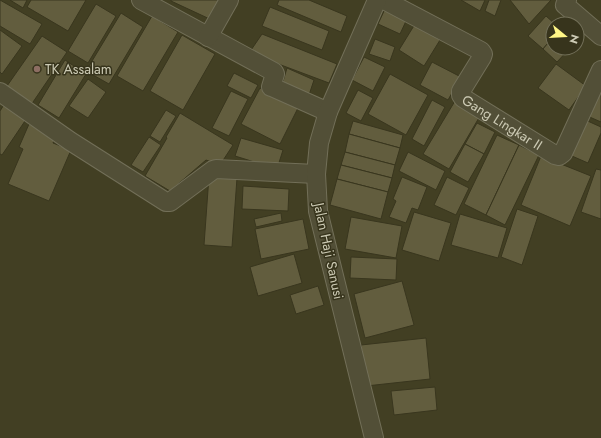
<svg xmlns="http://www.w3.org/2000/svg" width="601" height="438" viewBox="0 0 601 438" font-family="Jost,sans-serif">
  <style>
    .building { fill: #625d3e; stroke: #39361e }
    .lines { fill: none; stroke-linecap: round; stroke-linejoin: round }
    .street-casing { stroke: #726f58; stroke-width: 20 }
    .street { stroke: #524f37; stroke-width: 18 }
    .education-dot { fill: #8d6e63; stroke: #37341c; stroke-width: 1.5 }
    .labels { text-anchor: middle; stroke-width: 3; stroke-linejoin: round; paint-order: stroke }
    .poi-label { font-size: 14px; fill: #cccab4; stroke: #37341c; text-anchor: start }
    .street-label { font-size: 14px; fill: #cccab4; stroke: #37341c }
  </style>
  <rect width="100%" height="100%" fill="#423f23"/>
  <g class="building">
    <path d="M0,0L42,24L30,44L0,26Z"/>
    <path d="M10,0H27L23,8Z"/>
    <path d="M31,0H86L68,31L27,7Z"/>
    <path d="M171,0H224L214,21L171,1Z"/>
    <path d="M279,0H309L347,16L341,32L277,5Z"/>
    <path d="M461,0H485L480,11Z"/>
    <path d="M489,0H501L495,16L485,11Z"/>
    <path d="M510,0H551L529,24Z"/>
    <path d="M96,4L116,16L88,63L68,51Z"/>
    <path d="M270,7L329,31L322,50L262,26Z"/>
    <path d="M385,9L407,19L400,34L378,24Z"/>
    <path d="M121,13L143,27L109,84L86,71Z"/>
    <path d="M152,16L178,32L143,91L117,76Z"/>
    <path d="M546,16L555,24H553V37L543,49L528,36Z"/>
    <path d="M415,24L440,40L424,66L399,50Z"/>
    <path d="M0,30L22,46L2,74L0,72Z"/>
    <path d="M262,34L337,64L329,83L249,53Z"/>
    <path d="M182,35L215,54L183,110L150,91Z"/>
    <path d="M42,36L67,52L31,105L7,86Z"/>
    <path d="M553,37V48H570L557,62L543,49Z"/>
    <path d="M375,39L395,47L390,61L369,54Z"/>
    <path d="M364,57L385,67L373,91L352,80Z"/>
    <path d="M65,60L86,74L59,118L38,105Z"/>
    <path d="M432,62L461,77L448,100L420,85Z"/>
    <path d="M556,64L586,86L569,110L538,88Z"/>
    <path d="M287,68L314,80L308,98L281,88Z"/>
    <path d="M234,73L258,85L251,98L227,86Z"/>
    <path d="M390,74L428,95L406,135L368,114Z"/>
    <path d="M88,79L106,92L88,118L69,106Z"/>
    <path d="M601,81V122L585,115Z"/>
    <path d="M260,88L298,108L280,144L241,124Z"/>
    <path d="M358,90L373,98L361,121L346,113Z"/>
    <path d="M231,91L248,99L229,136L212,128Z"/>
    <path d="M432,100L445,107L424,146L412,139Z"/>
    <path d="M455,101L480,116L449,169L423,154Z"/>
    <path d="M5,103L27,118L2,155L0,154V111Z"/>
    <path d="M166,110L176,116L160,142L150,136Z"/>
    <path d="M180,113L233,145L220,165L206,160L170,191L145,176L167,138L166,137Z"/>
    <path d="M581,118L601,127V133L588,163L565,153Z"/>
    <path d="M353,121L403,135L400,148L349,134Z"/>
    <path d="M477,123L495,132L484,154L465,144Z"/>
    <path d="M29,124L56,135L53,143L71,150L49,201L8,184L23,149L19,147Z"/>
    <path d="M349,134L400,148L395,165L345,152Z"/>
    <path d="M497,135L519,145L486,215L464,204Z"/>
    <path d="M149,137L161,145L143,172L131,165Z"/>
    <path d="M241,138L283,150L277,169L235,156Z"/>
    <path d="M465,144L484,154L468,182L450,172Z"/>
    <path d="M519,145L539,155L505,225L486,215Z"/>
    <path d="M345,152L395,165L392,178L341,165Z"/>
    <path d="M408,152L445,171L436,190L399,171Z"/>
    <path d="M541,156L591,176L570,226L521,205Z"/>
    <path d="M341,165L392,178L388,192L337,179Z"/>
    <path d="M596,169L601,170V219L581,212Z"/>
    <path d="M209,176L237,178L232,247L204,245Z"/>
    <path d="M402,177L427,187L418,210L412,208L406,223L389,217L396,201L393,199Z"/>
    <path d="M447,177L469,188L456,215L434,205Z"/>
    <path d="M337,179L388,192L381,219L330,205Z"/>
    <path d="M243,186L289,189L288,211L242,209Z"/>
    <path d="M517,209L538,216L522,265L501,257Z"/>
    <path d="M414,212L451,223L439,261L402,250Z"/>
    <path d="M281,213L282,221L256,227L254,219Z"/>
    <path d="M460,214L507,228L498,258L451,245Z"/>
    <path d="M351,217L402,226L396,258L345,249Z"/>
    <path d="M303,219L309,249L261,259L255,229Z"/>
    <path d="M294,254L302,283L258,296L250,267Z"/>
    <path d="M351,257L397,259L396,280L350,278Z"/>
    <path d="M402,281L414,325L365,338L354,294Z"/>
    <path d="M318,286L324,305L296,314L290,295Z"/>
    <path d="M426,338L430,379L366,386L361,345Z"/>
    <path d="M435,387L437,410L394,415L391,391Z"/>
  </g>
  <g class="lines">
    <defs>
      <g id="street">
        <path d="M141,0L274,72L275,74L271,87H272L328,112"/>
        <path id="s1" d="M384,0L481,51L483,54L482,57L461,91V95L463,98L555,155L559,156L563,153L601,70"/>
        <path d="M567,0L565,5L601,36"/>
        <path d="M208,37L229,0"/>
        <path d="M0,92L70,141L166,202H170L213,170L216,169L316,174"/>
        <path d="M374,438L318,211L316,174L319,143L328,112L377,0"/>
      </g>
    </defs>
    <use href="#street" class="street-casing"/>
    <use href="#street" class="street"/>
  </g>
  <circle class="education-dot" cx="37" cy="69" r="4"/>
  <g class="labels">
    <g class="poi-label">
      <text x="45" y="74">TK Assalam</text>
    </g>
    <g class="street-label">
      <text dy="5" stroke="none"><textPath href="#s1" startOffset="210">Gang Lingkar II</textPath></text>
      <text transform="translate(329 251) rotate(78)" y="5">Jalan Haji Sanusi</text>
    </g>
  </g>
  <g transform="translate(565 36) rotate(108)"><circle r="19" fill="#37341c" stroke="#737059"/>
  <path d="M0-3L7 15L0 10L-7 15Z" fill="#fff686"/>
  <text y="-6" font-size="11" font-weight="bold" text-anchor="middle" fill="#cccab4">N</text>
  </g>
</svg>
